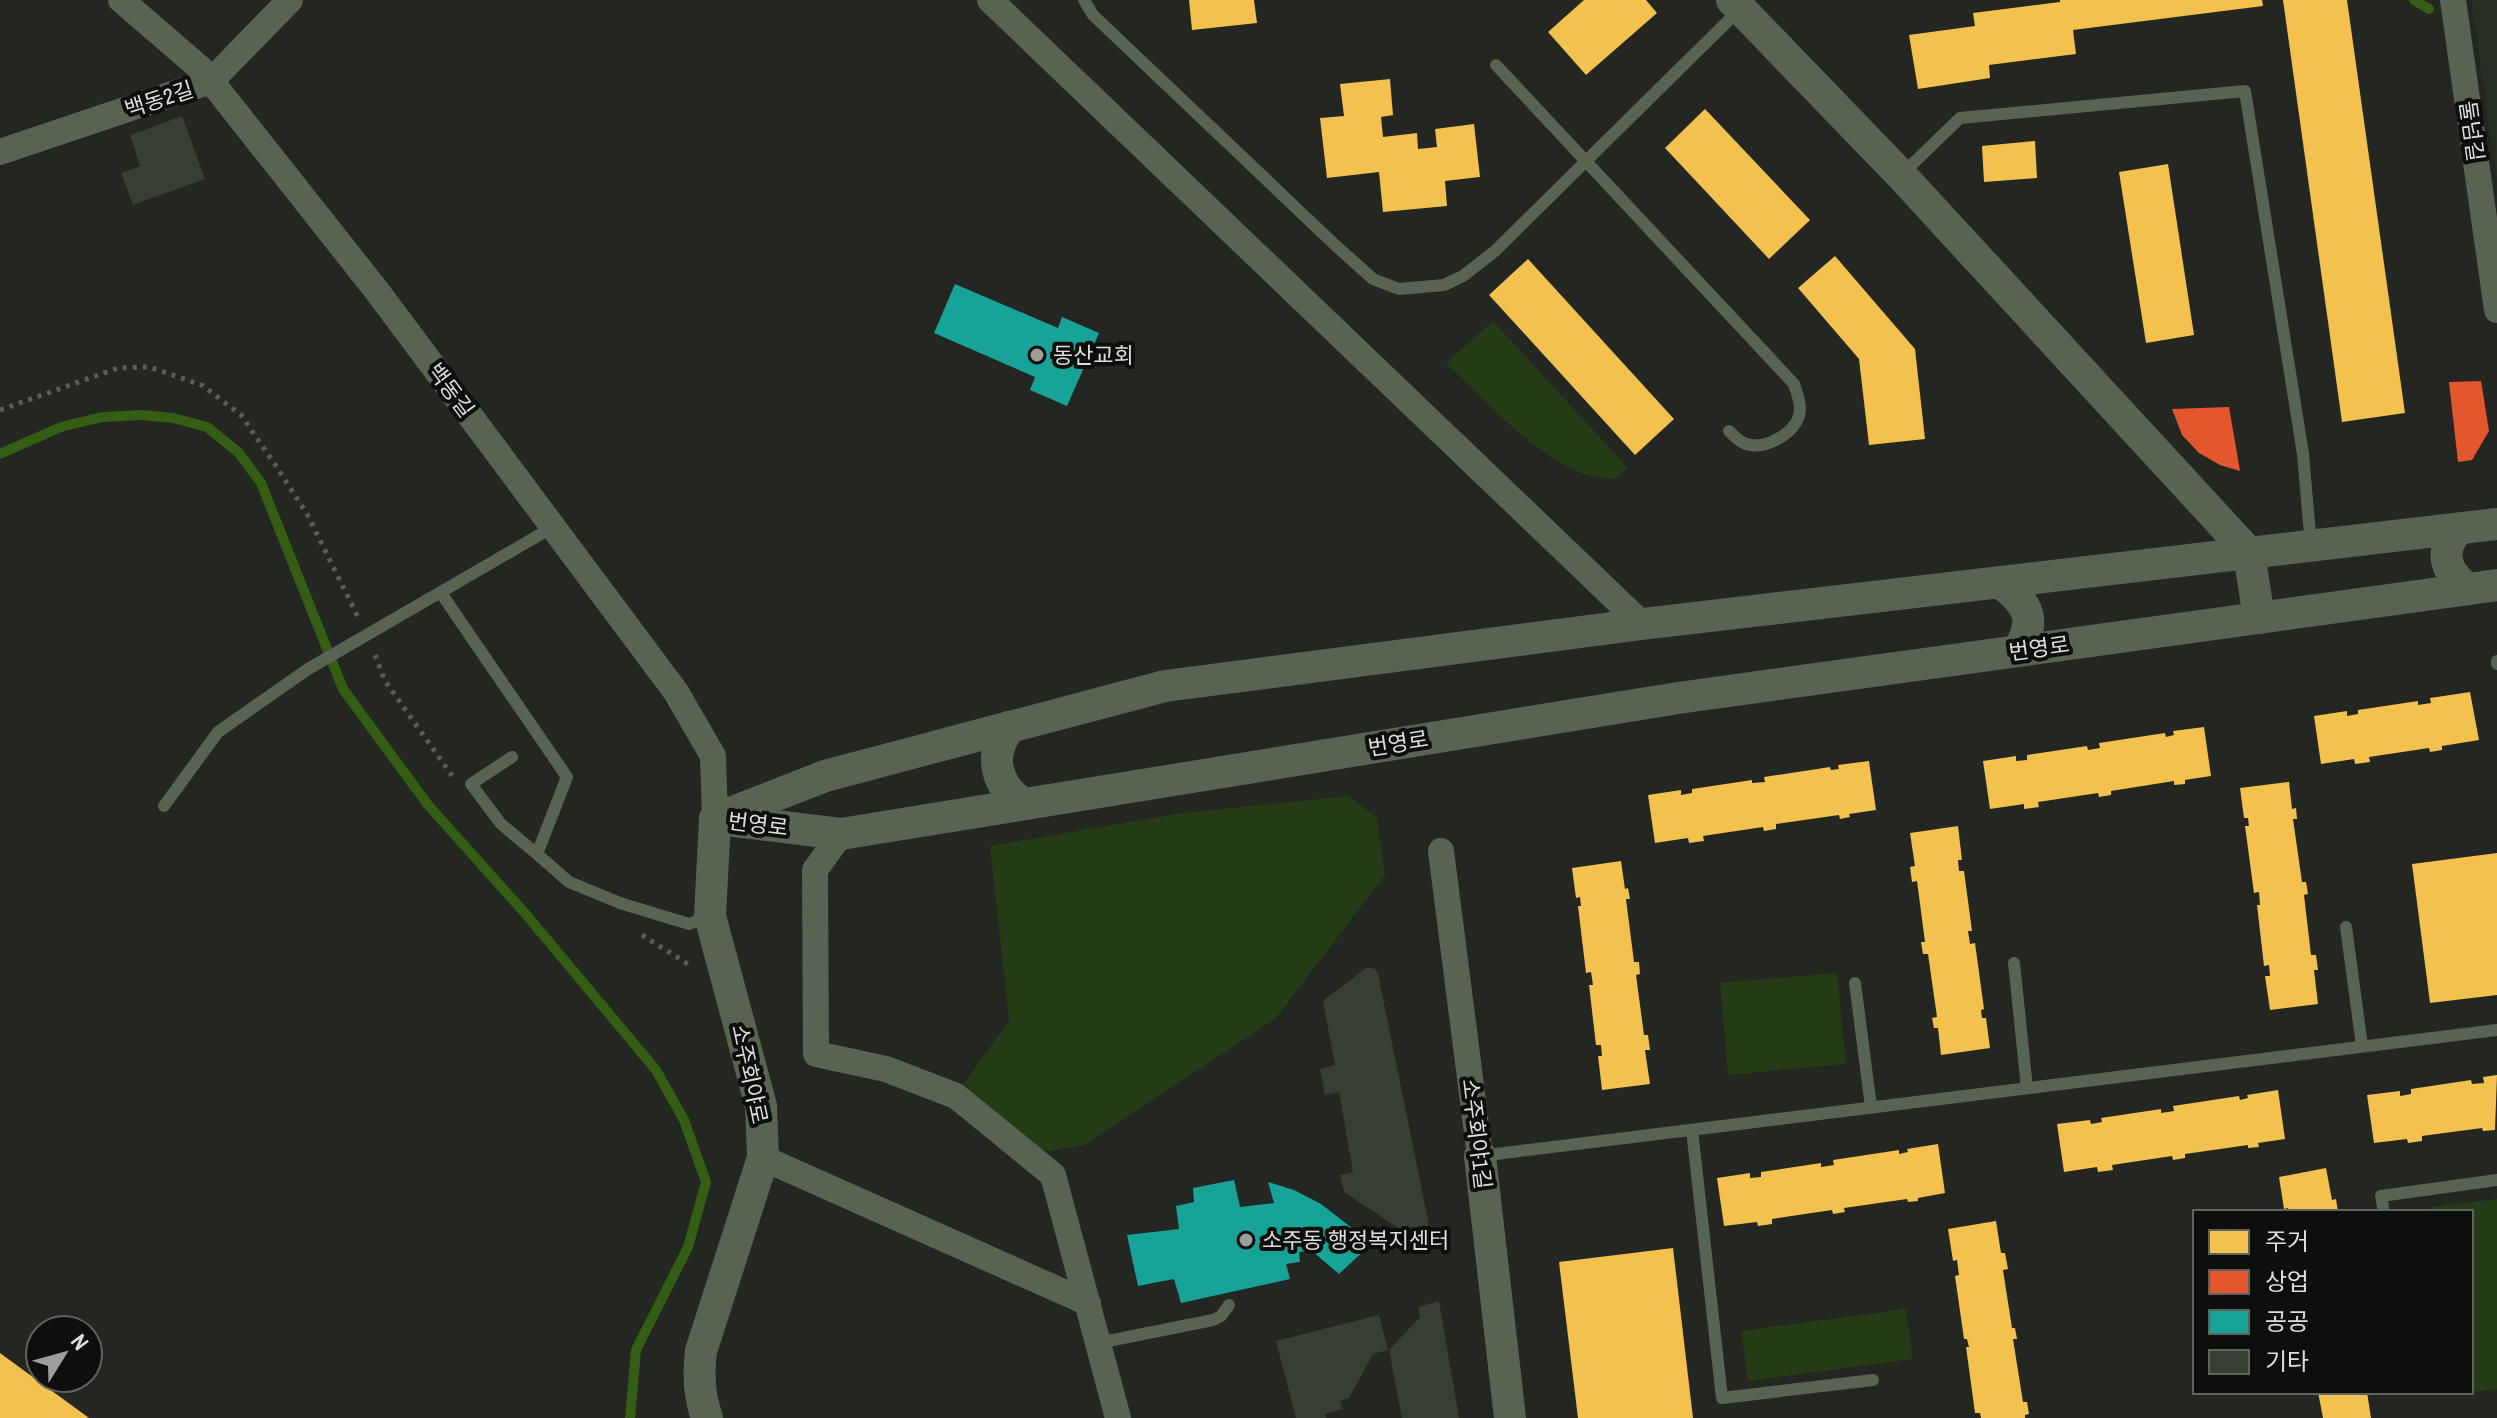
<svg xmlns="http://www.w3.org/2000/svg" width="2497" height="1418" viewBox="0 0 2497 1418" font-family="'Archivo Narrow','Noto Sans KR',sans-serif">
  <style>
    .built { fill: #262e23 }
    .green { fill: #243b15 }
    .homes { fill: #f2c14e }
    .shops { fill: #e4572e }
    .public { fill: #17a398 }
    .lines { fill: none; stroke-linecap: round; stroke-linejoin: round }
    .stream { stroke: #335e13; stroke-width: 10 }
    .building { fill: #373f32 }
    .path { stroke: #585e54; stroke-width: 5; stroke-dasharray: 4 6; stroke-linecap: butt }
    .service { stroke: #596354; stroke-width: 12 }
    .minor { stroke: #596354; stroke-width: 26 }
    .tertiary { stroke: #596354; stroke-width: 32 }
    .poi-dot { fill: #9b9e99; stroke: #0d0f0c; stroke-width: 3 }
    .labels { text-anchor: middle; stroke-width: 8; stroke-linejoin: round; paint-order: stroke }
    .street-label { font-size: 22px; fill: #dcdfda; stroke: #0d0f0c }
    .poi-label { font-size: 22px; fill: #dcdfda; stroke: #0d0f0c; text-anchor: start }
  </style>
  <rect width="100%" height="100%" fill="#232621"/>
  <path class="built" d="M2471,0H2497V179Z"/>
  <g class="green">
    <path d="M1493,321L1628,468L1615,479C1603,477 1589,477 1578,472C1526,448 1487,402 1446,363Z"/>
    <path d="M1349,796L1377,818L1385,875L1276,1018L1085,1145L1043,1152L961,1087L1009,1021L990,846L1183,813Z"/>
    <path d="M1837,973L1846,1064L1728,1075L1720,983Z"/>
    <path d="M2497,1199V1389L2471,1392V1212H2430V1207Z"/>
    <path d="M1906,1309L1913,1359L1748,1381L1741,1331Z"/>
  </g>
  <g class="homes">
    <path d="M1189,0H1254L1257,23L1192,30Z"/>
    <path d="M1584,0H1646L1657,13L1586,75L1548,32Z"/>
    <path d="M2060,0H2262L2263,6L2073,30L2076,54L1989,65L1990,78L1918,89L1909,35L1975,26L1973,13L2060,2Z"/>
    <path d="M2283,0H2347L2405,413L2342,422Z"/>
    <path d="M1390,79L1393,115L1381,117L1383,137L1417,133L1418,149L1437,147L1435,129L1474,124L1480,177L1445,181L1447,206L1383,212L1379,172L1327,178L1320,118L1344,116L1340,84Z"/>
    <path d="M1705,109L1810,220L1769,259L1665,148Z"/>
    <path d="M2035,141L2037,178L1984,182L1982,146Z"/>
    <path d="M2168,164L2194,335L2146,343L2119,172Z"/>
    <path d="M1835,256L1915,349L1925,439L1869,445L1859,359L1798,288Z"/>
    <path d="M1528,259L1674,419L1635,455L1489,295Z"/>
    <path d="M2470,692L2479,740L2442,746V750L2430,752L2429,748L2369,757L2370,762L2355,764L2354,759L2321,764L2314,716L2347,711V716L2358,714V710L2418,701V705L2431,703L2430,698Z"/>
    <path d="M2204,727L2211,776L2185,780V784L2174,785V781L2111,791V795L2099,797L2098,793L2038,802L2039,807L2024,809V804L1990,809L1983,761L2016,756V761L2027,760V755L2087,746L2088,750L2100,748L2099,743L2165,733L2166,737L2174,735L2173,731Z"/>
    <path d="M1869,761L1876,810L1849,814L1850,817L1840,819L1839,815L1776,824V829L1764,831L1763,827L1703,836L1704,841L1689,843L1688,838L1655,843L1648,795L1681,790V795L1692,793V789L1752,780V783L1765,782L1764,777L1830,767L1831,770L1839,769L1838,765Z"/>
    <path d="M2289,782L2292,809L2296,808L2297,819H2293L2302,882H2306L2308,894L2304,895L2311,955H2316L2318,970H2314L2318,1004L2270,1010L2265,976H2270L2269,965L2264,966L2257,905H2260L2259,892L2254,893L2245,826H2249L2248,818H2244L2240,788Z"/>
    <path d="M1958,826L1962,860H1958L1959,871H1964L1972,931H1968L1970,944L1975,943L1984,1009L1981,1010L1982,1018H1986L1990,1048L1941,1055L1938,1028H1934L1932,1018L1937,1017L1928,954H1923L1921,942H1925L1917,881L1912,882L1910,867L1915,866L1910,833Z"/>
    <path d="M2497,853V995L2430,1003L2412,864Z"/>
    <path d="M1621,861L1625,889L1628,888L1630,899H1626L1634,962H1639L1640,974L1636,975L1644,1035H1648L1650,1050H1645L1650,1084L1602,1090L1598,1056H1602L1601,1045H1596L1589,985H1593L1591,972L1586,973L1578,906H1581L1580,897L1576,898L1572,868Z"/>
    <path d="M2497,1075L2495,1130L2483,1131L2482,1128L2422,1136V1141L2408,1143L2407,1139L2374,1143L2367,1095L2400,1091V1096L2411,1094V1089L2471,1080L2472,1084L2484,1083L2483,1077Z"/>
    <path d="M2278,1090L2285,1139L2258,1143L2259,1147L2248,1148V1145L2185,1154V1158L2173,1160L2172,1156L2112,1165L2113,1170L2098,1172L2097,1167L2064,1172L2057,1124L2090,1120L2091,1124L2102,1122L2101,1118L2161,1109V1113L2174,1111L2173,1106L2239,1096L2240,1100L2248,1098L2247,1095Z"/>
    <path d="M1938,1144L1945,1193L1918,1198V1201L1908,1202L1907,1199L1844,1208L1845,1212L1833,1214L1832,1210L1772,1219V1224L1758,1226L1757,1222L1724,1226L1717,1178L1750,1173V1178L1761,1177V1172L1821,1163V1167L1834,1165L1833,1160L1899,1150V1154L1908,1152L1907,1149Z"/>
    <path d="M2326,1168L2332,1200L2336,1199L2338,1212H2289L2288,1208L2284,1209L2279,1177Z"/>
    <path d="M1996,1221L2001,1253H2005L2008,1269L2003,1270L2012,1328H2015L2017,1339H2013L2023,1402H2027L2029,1414L2025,1415V1418H1981L1980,1413H1975L1966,1347H1969L1967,1339H1964L1955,1276L1959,1275L1957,1260L1953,1261L1948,1229Z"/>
    <path d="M1673,1248L1693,1418H1578L1559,1262Z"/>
    <path d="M0,1353L89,1418H0Z"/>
    <path d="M2318,1392H2367L2371,1418H2323Z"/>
  </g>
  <g class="shops">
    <path d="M2481,381L2489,431L2472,460L2458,462L2449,382Z"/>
    <path d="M2229,407L2240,471L2220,465L2199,453L2182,435L2172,409Z"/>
  </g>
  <g class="public">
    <path d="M955,284L1058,328L1062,317L1099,333L1067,406L1030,390L1035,377L934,333Z"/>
    <path d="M1234,1180L1240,1207L1274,1203L1268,1182L1294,1190L1321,1204L1361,1235L1369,1246L1339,1274L1312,1251L1299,1252L1300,1262L1286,1264L1290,1279L1181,1303L1174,1279L1138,1286L1127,1235L1179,1229L1176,1206L1194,1202L1193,1188Z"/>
  </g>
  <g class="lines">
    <g class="stream">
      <path d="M2414,0L2429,9"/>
      <path d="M0,454L61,427L102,417L141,415L173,418L207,427L239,453L261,483L343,689L428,805L524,912L656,1070L684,1120L706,1182L688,1247L636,1350L630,1418"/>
    </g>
  </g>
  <g class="building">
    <path d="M182,116L205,179L133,205L121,173L140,166L130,135Z"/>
    <path d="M1367,967L1375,969L1378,974L1428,1220V1228L1421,1237L1403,1231L1344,1192L1340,1175L1353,1172L1339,1092L1325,1095L1320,1069L1335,1065L1323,1001Z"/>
    <path d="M1439,1301L1459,1418H1402L1389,1350L1420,1317L1418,1307Z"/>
    <path d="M1379,1315L1388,1350L1373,1354L1349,1398L1340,1401L1343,1409L1325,1414L1326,1418H1296L1276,1341Z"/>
  </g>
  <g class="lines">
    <g class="path">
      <path d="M0,410L118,368L149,367L202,385L241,415L276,466L307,514L358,617"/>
      <path d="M375,655L385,681L453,777"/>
      <path d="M642,935L688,964"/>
    </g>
    <g class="service">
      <path d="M1084,0L1093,15L1334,244L1373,279L1399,289L1444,285L1463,276L1495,251L1740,9"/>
      <path d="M1496,65L1794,384C1797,394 1802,405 1799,416C1794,433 1768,448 1751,445C1742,444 1736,438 1729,431"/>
      <path d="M1901,175L1960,118L2245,91L2303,454L2311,546"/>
      <path d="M441,593L567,777L537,854L569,882L620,903L689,924L707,917"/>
      <path d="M2497,661V664"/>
      <path d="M512,757L471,784L501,824L537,854"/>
      <path d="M164,806L218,732L308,669L553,527"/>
      <path d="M2346,927L2362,1046"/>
      <path d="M2014,963L2027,1088"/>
      <path d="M1855,983L1871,1107"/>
      <path d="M1692,1130L1722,1398L1873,1380"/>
      <path d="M1480,1156L2497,1030"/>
      <path d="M2384,1212L2381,1196L2497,1180"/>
      <path d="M1098,1343L1213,1320L1221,1316L1229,1305"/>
    </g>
    <g class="minor">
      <path d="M121,0L200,68L211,81L377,291L676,692L713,756L715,819"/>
      <path d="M990,0L1642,624"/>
      <path d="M2453,0L2497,310"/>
      <path d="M0,152L211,81L290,0"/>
      <path d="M841,834L815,870L816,1054L886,1069L956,1096L1053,1175L1118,1418"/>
      <path d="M1441,851L1480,1156"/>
      <path d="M763,1158L1088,1303"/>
    </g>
    <g class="tertiary">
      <path d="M1732,0L1901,175L2249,553L2259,618"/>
      <path d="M2459,529C2438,549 2445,574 2469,589"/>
      <path d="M2000,582C2027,603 2039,620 2017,651"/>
      <path d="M1010,727C988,754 995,786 1024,804"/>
      <path d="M715,819L825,776L1165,686L1642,624L2497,524"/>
      <path d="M719,819L841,834L1678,698L2497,585"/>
      <path d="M1480,1156L1510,1418"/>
      <path d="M707,1418C699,1396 698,1374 701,1351L763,1158L761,1106L710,916L715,819"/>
    </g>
  </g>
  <g class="poi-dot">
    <circle cx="1037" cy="355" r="8"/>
    <circle cx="1246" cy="1240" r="8"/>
  </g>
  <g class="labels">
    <g class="street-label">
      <text transform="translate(159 99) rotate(-18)" y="8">백동2길</text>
      <text transform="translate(2472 131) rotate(82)" y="8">둘넘길</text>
      <text transform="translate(451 390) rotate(53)" y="8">백동길</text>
      <text transform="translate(2039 648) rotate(-8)" y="8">번영로</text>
      <text transform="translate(1398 743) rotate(-9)" y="8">번영로</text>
      <text transform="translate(758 824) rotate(7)" y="8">번영로</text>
      <text transform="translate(750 1074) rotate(78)" y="8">소주회야로</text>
      <text transform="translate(1477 1134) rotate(83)" y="8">소주회야1길</text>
    </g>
    <g class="poi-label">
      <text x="1053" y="363">동산교회</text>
      <text x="1262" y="1248">소주동 행정복지센터</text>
    </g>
  </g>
  <rect x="2193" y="1210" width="280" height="184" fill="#0d0f0c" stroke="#60625e" stroke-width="2"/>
  <rect x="2209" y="1230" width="40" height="24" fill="#f2c14e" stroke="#60625e" stroke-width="2"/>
  <text x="2265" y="1250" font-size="24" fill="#dcdfda">주거</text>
  <rect x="2209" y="1270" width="40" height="24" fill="#e4572e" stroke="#60625e" stroke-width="2"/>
  <text x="2265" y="1290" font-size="24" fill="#dcdfda">상업</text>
  <rect x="2209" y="1310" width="40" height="24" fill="#17a398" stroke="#60625e" stroke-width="2"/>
  <text x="2265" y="1330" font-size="24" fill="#dcdfda">공공</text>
  <rect x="2209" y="1350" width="40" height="24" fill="#373f32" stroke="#60625e" stroke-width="2"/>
  <text x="2265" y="1370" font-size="24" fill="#dcdfda">기타</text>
  <g transform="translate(64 1354) rotate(53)"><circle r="38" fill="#0d0f0c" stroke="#60625e" stroke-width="2"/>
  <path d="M0-6L14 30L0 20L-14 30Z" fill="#9b9e99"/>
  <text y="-12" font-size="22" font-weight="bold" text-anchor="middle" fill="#dcdfda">N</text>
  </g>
</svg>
